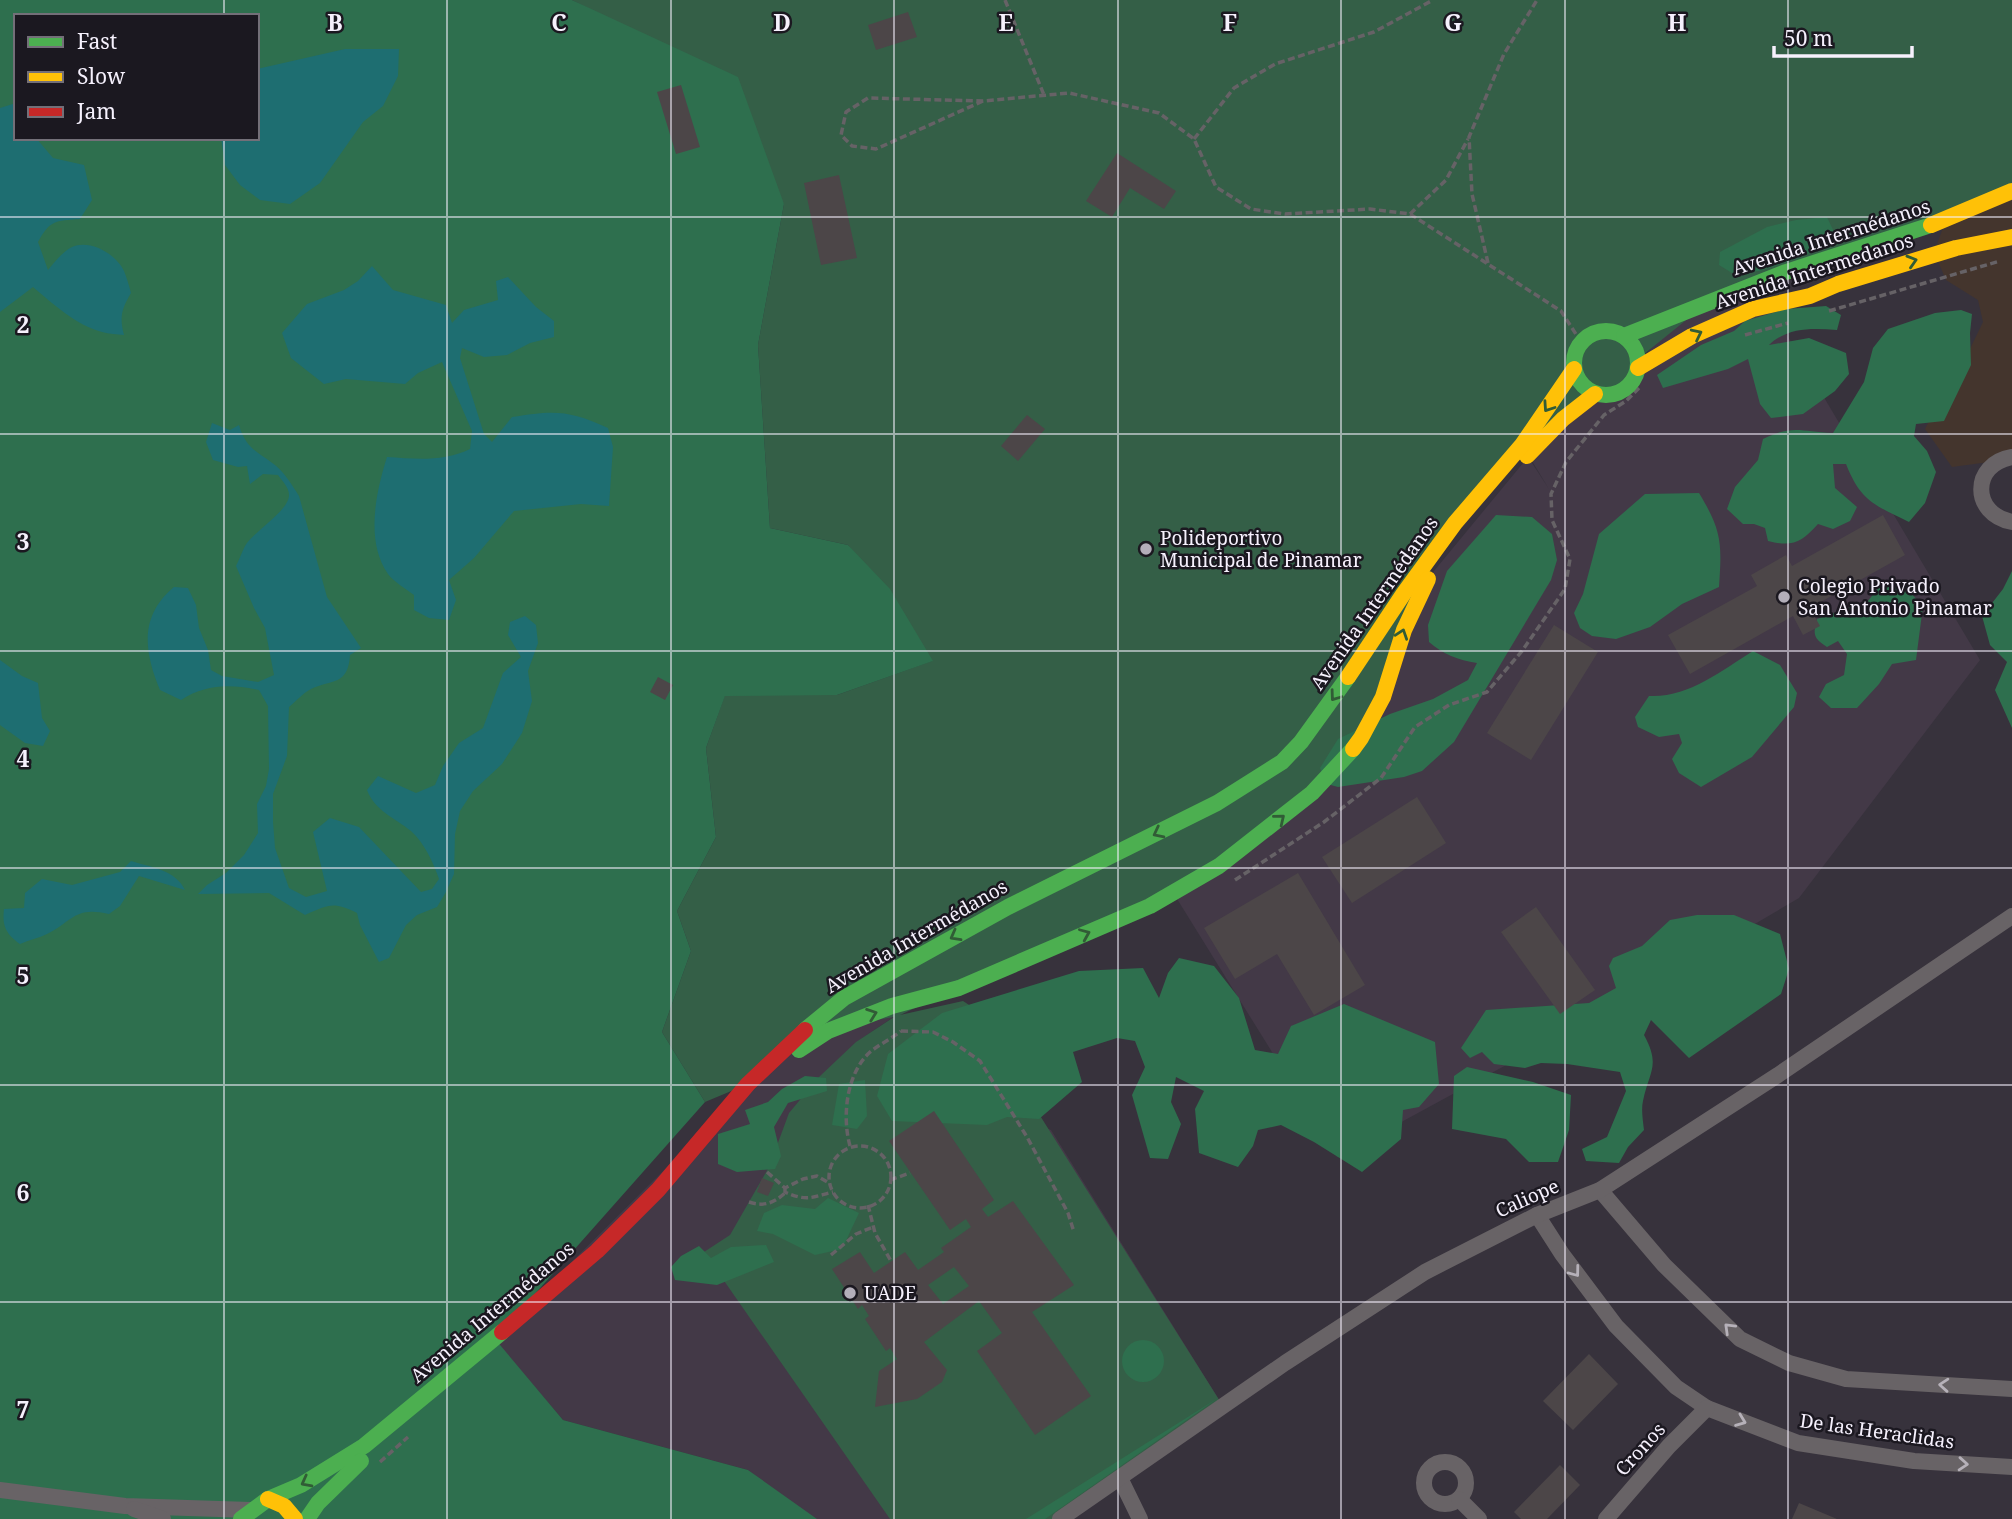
<svg xmlns="http://www.w3.org/2000/svg" width="2012" height="1519" viewBox="0 0 2012 1519" font-family="'Noto Serif',serif">
  <style>
    .commercial { fill: #44352d }
    .education { fill: #433947 }
    .green { fill: #345f47 }
    .forest { fill: #2e6f4e; fill-rule: evenodd }
    .water { fill: #1e6e71 }
    .building { fill: #4c4648; fill-rule: evenodd }
    .lines { fill: none; stroke-linecap: round; stroke-linejoin: round }
    .path { stroke: #666266; stroke-width: 3.5; stroke-dasharray: 7 3.5; stroke-linecap: butt }
    .street { stroke: #686366; stroke-width: 16 }
    .fast { stroke: #4caf50; stroke-width: 16 }
    .slow { stroke: #ffc107; stroke-width: 16 }
    .jam { stroke: #c62828; stroke-width: 16 }
    .oneway { stroke: #315c36 }
    .oneway2 { stroke: #b6b1b9 }
    .grid { fill: none; stroke: #f6f1fd; stroke-width: 2; stroke-opacity: 0.55 }
    .poi-dot { fill: #b3aeb9; stroke: #1b1820; stroke-width: 2.5 }
    .labels { text-anchor: middle; stroke-width: 5; stroke-linejoin: round; paint-order: stroke }
    .street-label { font-size: 19px; fill: #f6f1fd; stroke: #1b1820 }
    .poi-label { font-size: 19px; fill: #f6f1fd; stroke: #1b1820; text-anchor: start }
    .grid-label { font-size: 23px; text-anchor: middle; font-weight: bold; fill: #f6f1fd; stroke: #1b1820; stroke-width: 5; stroke-linejoin: round; paint-order: stroke }
  </style>
  <rect width="100%" height="100%" fill="#37323c"/>
  <path class="commercial" d="M2012,191V459L1952,467L1925,429L1944,391L1967,355L1983,322L1978,300L1946,280L1934,252L1946,220Z"/>
  <g class="education">
    <path d="M1756,283L1980,660L1799,898L1613,1007L1337,1157L1174,894L1416,600L1434,571L1528,457L1549,489L1529,456L1638,368L1669,320Z"/>
    <path d="M895,1016L858,1041L1051,1130L1223,1406L1058,1519H811L748,1470L563,1420L494,1339L803,1032Z"/>
  </g>
  <path class="green" d="M572,0H2012V191L1711,300L1638,359C1634,386 1624,398 1594,394L1524,450L1438,552L1361,738L1219,866L900,1015L963,1001L980,1012L1010,1068L1223,1406L1058,1519H890L704,1252L730,1235L769,1167L789,1113L819,1077L856,1042L894,1017L803,1032L748,1084L705,1102L662,1032L691,951L677,911L716,837L706,748L725,695H837L932,661L848,545L770,528L758,345L784,204L609,19Z"/>
  <g class="forest">
    <path d="M0,0H572L738,77L784,204L758,345L770,528L848,545L890,589L933,661L837,695L725,696L706,748L716,837L677,911L691,951L662,1032L705,1102L495,1339L563,1420L748,1470L817,1519H0ZM16,16H257V138H16Z"/>
    <path d="M1827,217L1834,232L1824,246L1799,258L1759,271L1732,273L1719,265L1720,252L1767,227L1796,220Z"/>
    <path d="M1826,306L1841,315L1837,330C1812,328 1788,327 1769,345L1809,338L1846,353L1849,374L1835,391L1803,414L1771,418L1760,404L1748,359L1728,369L1663,388L1657,375L1701,345L1734,331L1745,321L1786,309Z"/>
    <path d="M1961,310L1972,314L1970,333L1971,365L1944,421L1916,424L1914,436L1927,451L1936,472L1925,503L1909,522C1875,505 1861,502 1846,464H1833L1835,488L1857,507L1850,521L1833,529L1818,524C1801,543 1792,547 1768,541L1765,528L1754,524H1743L1727,509L1735,487L1758,460L1763,439C1794,424 1801,432 1833,433L1864,382L1873,348L1888,329L1935,313Z"/>
    <path d="M1699,493C1722,531 1722,543 1719,587L1682,604L1650,627L1616,639L1592,636L1580,628L1574,613L1583,594L1599,534L1645,494Z"/>
    <path d="M1496,515L1532,517L1552,534L1557,560L1551,580L1454,742L1422,771L1404,777L1338,787L1327,784L1320,768L1338,739L1390,714L1433,699L1468,680L1477,663C1458,660 1443,654 1429,642L1428,625L1447,571Z"/>
    <path d="M2012,571V728L1995,690L2007,662L1990,645L1982,616L2003,589Z"/>
    <path d="M1882,583L1903,585L1923,606L1916,660L1892,664L1879,684L1857,708H1831L1819,697L1826,684L1844,675L1847,654L1838,641L1827,647C1813,638 1813,634 1817,619L1868,601Z"/>
    <path d="M1753,651L1780,665L1797,693L1794,707L1752,757L1701,787L1679,773L1672,759L1682,743L1679,734L1659,737L1638,727L1635,717L1649,696C1688,698 1721,671 1753,651Z"/>
    <path d="M1697,915H1734L1780,934L1789,969L1781,994L1689,1058L1651,1020L1644,1035C1661,1066 1649,1071 1643,1101C1641,1109 1643,1121 1644,1130L1628,1147L1619,1163L1586,1161L1582,1149L1607,1137L1626,1091L1620,1072L1567,1064L1541,1063L1525,1068L1494,1064L1482,1052L1470,1058L1461,1048L1486,1010L1589,1003L1616,988L1609,966L1613,958L1642,946L1670,920Z"/>
    <path d="M1179,958L1214,966L1239,998L1255,1050L1278,1054L1291,1026L1344,1004L1435,1042L1439,1084L1419,1107L1403,1110L1401,1139L1362,1172L1314,1142L1281,1125L1258,1130L1253,1146L1238,1167L1199,1153L1195,1109L1204,1091L1176,1077L1171,1102L1181,1124L1168,1159L1150,1158L1132,1095L1145,1067L1135,1041L1117,1038L1073,1052L1082,1082L1039,1119L1007,1117L987,1125L892,1121L877,1096L888,1054L942,1013L1079,971L1143,968L1159,998L1168,973Z"/>
    <path d="M1467,1067L1533,1082L1571,1095L1569,1130L1558,1162H1529L1506,1139L1452,1129L1454,1076Z"/>
    <path d="M805,1076L826,1078L827,1091L788,1103L774,1127L781,1156L775,1169L737,1172L718,1164V1134L750,1124L745,1110L768,1102L782,1089Z"/>
    <path d="M865,1080L867,1116L857,1129L832,1125L839,1084Z"/>
    <path d="M828,1198L859,1213L842,1249L815,1255L773,1234L757,1231L764,1213L782,1205L815,1209Z"/>
    <path d="M766,1245L774,1262L717,1285L675,1280L671,1267L681,1256L699,1246L711,1258L731,1247Z"/>
    <circle cx="1143" cy="1361" r="21"/>
    <path d="M1218,1398L1045,1519H1026Z"/>
  </g>
  <g class="water">
    <path d="M345,49H399L398,76L383,106L363,122L320,183L290,204L260,200L240,185L225,165L221,138H257V69Z"/>
    <path d="M16,103V138H36L53,158L84,165L92,200L80,219C55,221 50,220 38,242L48,270C54,263 62,252 72,247C90,239 116,254 124,271C127,278 129,286 131,293C122,308 119,317 124,335C117,334 109,334 102,332C76,325 53,304 33,287L0,312V108Z"/>
    <path d="M372,266L393,290L446,305L452,323L464,310L498,300L496,281L508,277L536,307L554,321V337L530,343L507,355L484,357L462,348L460,358L484,434L492,442L512,417C554,410 569,410 608,428L613,447L609,506L581,504L514,511L474,558L449,580L456,600L449,620L429,618L414,610V595C406,589 394,582 388,574C365,541 376,492 387,457C416,459 443,462 470,449L472,431L442,362L418,373L405,384L346,379L324,384L291,358L282,333L307,304L344,290L358,281Z"/>
    <path d="M212,423L230,430L239,425C246,449 257,451 275,465C285,473 292,485 299,496L327,597L361,648L350,655C348,686 332,679 311,689C303,693 295,702 289,707L287,756L273,794V822L275,848L289,888L306,897L327,891L313,832L330,818L359,827L421,892L432,889L439,879C433,862 425,844 411,831C395,818 375,811 367,790L378,776L416,793L435,785L443,766L459,743L483,728L503,673L521,657L508,635L510,622L525,616L536,625L538,643L528,671L532,701L522,733L502,764L473,791L460,811L455,834L454,874L446,892L437,907L417,915L406,925L389,958L379,962L360,925L357,913C332,901 329,905 305,915L269,893L198,894L207,885L226,873L244,855L258,833L257,804L266,786L269,769L268,706L259,690C230,684 206,684 181,700L160,690C144,652 139,616 174,587L188,588L196,605L199,628L208,650L211,670L222,676L258,682L274,675L265,628L254,608L236,566C239,560 242,552 245,546C255,530 289,511 289,495C289,487 282,481 278,475L263,474L250,484L247,466L238,467L213,460L206,442Z"/>
    <path d="M0,660L22,676L38,683L42,718L50,731L43,746L25,743L0,725Z"/>
    <path d="M131,861C150,867 176,870 185,890L139,876L120,906L109,914C75,906 74,920 47,934C39,938 29,940 20,944C6,934 2,926 4,909L24,908L25,893L42,879L72,885L120,872Z"/>
  </g>
  <g class="building">
    <path d="M908,12L917,37L876,50L868,25Z"/>
    <path d="M681,85L700,147L676,154L657,92Z"/>
    <path d="M1117,153L1176,191L1164,209L1130,188L1112,217L1086,201Z"/>
    <path d="M839,175L857,258L821,265L804,183Z"/>
    <path d="M1027,415L1045,429L1018,461L1001,446Z"/>
    <path d="M1883,515L1905,555L1810,608L1820,626L1803,635L1793,616L1690,674L1668,635L1757,586L1751,575L1786,555L1792,566Z"/>
    <path d="M1554,625L1598,652L1531,760L1487,733Z"/>
    <path d="M658,677L673,685L665,700L650,692Z"/>
    <path d="M1417,797L1446,843L1352,903L1322,857Z"/>
    <path d="M1298,873L1365,985L1314,1015L1277,954L1235,979L1204,928Z"/>
    <path d="M1536,907L1595,990L1560,1014L1501,932Z"/>
    <path d="M934,1111L994,1200L982,1209L988,1217L1013,1201L1074,1285L1032,1312L1091,1396L1035,1435L977,1351L1002,1333L979,1301L924,1342L947,1370L942,1382L917,1399L875,1407L879,1371L897,1359L890,1348L886,1351L865,1319L869,1316L862,1305L858,1309L832,1269L860,1252L874,1273L905,1252L918,1270L944,1252L941,1248L971,1227L966,1219L950,1230L889,1141ZM954,1267L969,1286L943,1304L928,1285Z"/>
    <path d="M762,1178L774,1183L768,1196L757,1192Z"/>
    <path d="M1589,1354L1618,1384L1573,1430L1543,1401Z"/>
    <path d="M1560,1465L1580,1485L1547,1519H1521L1514,1512Z"/>
    <path d="M1799,1503L1837,1519H1792Z"/>
  </g>
  <g class="lines">
    <g class="path">
      <path d="M1005,0L1044,95"/>
      <path d="M983,101L876,149L852,146L841,135L846,112L868,98L983,101L1069,93L1159,113L1194,139L1216,187L1251,209L1285,214L1370,209L1410,214L1561,311L1581,342"/>
      <path d="M1194,139L1234,88L1275,64L1374,32L1433,0"/>
      <path d="M1410,214L1446,180L1468,139"/>
      <path d="M1488,263L1472,194L1469,137L1504,54L1537,0"/>
      <path d="M1829,311L2000,261"/>
      <path d="M1745,335L1788,323"/>
      <path d="M1235,880L1324,822L1381,778L1415,727L1449,705L1487,692L1522,651L1565,589L1570,559L1552,520L1551,494L1566,462L1604,415L1626,401L1639,388"/>
      <path d="M901,1031L933,1032L953,1042L980,1061L1027,1137L1068,1213L1074,1232"/>
      <path d="M850,1146C842,1117 846,1075 869,1053C878,1045 891,1039 901,1031"/>
      <circle cx="860" cy="1177" r="31"/>
      <path d="M767,1172L785,1188L803,1179L817,1176L829,1183"/>
      <path d="M890,1180L910,1173"/>
      <path d="M785,1188V1192C807,1202 812,1197 833,1192"/>
      <path d="M749,1202C764,1207 774,1203 785,1193"/>
      <path d="M868,1205L875,1233L891,1261"/>
      <path d="M831,1255L856,1234L873,1227"/>
      <path d="M380,1462L408,1437"/>
    </g>
    <g class="street">
      <path d="M2012,457C1971,464 1971,514 2012,522"/>
      <path d="M1600,1190L1664,1265L1740,1339L1789,1363L1846,1379L2012,1389"/>
      <path d="M1537,1215L1562,1254L1616,1326L1676,1387L1707,1408L1798,1443L1914,1461L2012,1467"/>
      <circle cx="1445" cy="1483" r="21"/>
      <path d="M1120,1478L1140,1519"/>
      <path d="M0,1490L125,1506L251,1510"/>
      <path d="M1459,1499L1479,1519"/>
      <path d="M134,1509L163,1519"/>
      <path d="M1060,1519L1285,1363L1425,1272L1537,1215L1600,1190L1778,1075L2012,916"/>
      <path d="M1606,1519L1669,1446L1707,1408"/>
    </g>
    <g class="fast">
      <circle cx="1606" cy="363" r="32"/>
      <path d="M1624,336L1786,272L1931,225"/>
      <path d="M805,1030L844,998L1008,907L1217,803L1282,762L1301,742L1348,677"/>
      <path d="M799,1050L828,1031L892,1006L959,988L1150,906L1219,866L1312,793L1353,749"/>
      <path d="M241,1519L268,1499L301,1485L364,1446L502,1332"/>
      <path d="M307,1519L318,1503L361,1461"/>
    </g>
    <g class="slow">
      <path d="M1931,225L2012,191"/>
      <path d="M1638,368L1692,336L1753,309L1810,296L1838,284L1956,248L2012,237"/>
      <path d="M1527,456L1563,419L1595,394"/>
      <path d="M1348,677L1404,593L1455,523L1522,445L1574,369"/>
      <path d="M1353,749L1361,738L1383,697L1404,630L1428,579"/>
      <path d="M268,1499L284,1506L295,1519"/>
    </g>
    <path class="jam" d="M502,1332L597,1251L658,1190L748,1084L805,1030"/>
  </g>
  <defs><path id="oneway-chevron" d="M-2-3.5L2.5 0L-2 3.5" fill="none" stroke-width="1.6" stroke-linecap="round" stroke-linejoin="round" transform="scale(1.75)"/></defs>
  <g class="oneway">
    <use href="#oneway-chevron" transform="translate(1912 261) rotate(-17)"/>
    <use href="#oneway-chevron" transform="translate(1697 334) rotate(-26)"/>
    <use href="#oneway-chevron" transform="translate(1548 407) rotate(124)"/>
    <use href="#oneway-chevron" transform="translate(1402 634) rotate(-71)"/>
    <use href="#oneway-chevron" transform="translate(1335 696) rotate(126)"/>
    <use href="#oneway-chevron" transform="translate(1280 819) rotate(-39)"/>
    <use href="#oneway-chevron" transform="translate(1158 833) rotate(153)"/>
    <use href="#oneway-chevron" transform="translate(1085 934) rotate(-23)"/>
    <use href="#oneway-chevron" transform="translate(955 936) rotate(151)"/>
    <use href="#oneway-chevron" transform="translate(872 1014) rotate(-20)"/>
    <use href="#oneway-chevron" transform="translate(306 1482) rotate(152)"/>
  </g>
  <g class="oneway2">
    <use href="#oneway-chevron" transform="translate(1575 1272) rotate(53)"/>
    <use href="#oneway-chevron" transform="translate(1729 1328) rotate(-136)"/>
    <use href="#oneway-chevron" transform="translate(1944 1385) rotate(-176)"/>
    <use href="#oneway-chevron" transform="translate(1741 1421) rotate(21)"/>
    <use href="#oneway-chevron" transform="translate(1963 1464) rotate(4)"/>
  </g>
  <path class="grid" d="M224,0V16M447,0V1519M671,0V1519M894,0V1519M1118,0V1519M1341,0V1519M1565,0V1519M1788,0V1519M224,138V1519M0,217H2012M0,434H2012M0,651H2012M0,868H2012M0,1085H2012M0,1302H2012"/>
  <g class="poi-dot">
    <circle cx="1146" cy="549" r="7"/>
    <circle cx="1784" cy="597" r="7"/>
    <circle cx="850" cy="1293" r="7"/>
  </g>
  <g class="labels">
    <g class="street-label">
      <text transform="translate(1831 237) rotate(-18)" y="7">Avenida Intermédanos</text>
      <text transform="translate(1814 271) rotate(-18)" y="7">Avenida Intermedanos</text>
      <text transform="translate(1374 603) rotate(-55)" y="7">Avenida Intermédanos</text>
      <text transform="translate(916 936) rotate(-30)" y="7">Avenida Intermédanos</text>
      <text transform="translate(1527 1198) rotate(-24)" y="7">Caliope</text>
      <text transform="translate(492 1312) rotate(-40)" y="7">Avenida Intermédanos</text>
      <text transform="translate(1877 1431) rotate(8)" y="7">De las Heraclidas</text>
      <text transform="translate(1640 1449) rotate(-48)" y="7">Cronos</text>
    </g>
    <g class="poi-label">
      <text x="1160" y="545">Polideportivo<tspan x="1160" dy="22">Municipal de Pinamar</tspan></text>
      <text x="1798" y="593">Colegio Privado<tspan x="1798" dy="22">San Antonio Pinamar</tspan></text>
      <text x="864" y="1300">UADE</text>
    </g>
  </g>
  <g class="grid-label">
    <text x="335" y="31">B</text>
    <text x="559" y="31">C</text>
    <text x="782" y="31">D</text>
    <text x="1006" y="31">E</text>
    <text x="1230" y="31">F</text>
    <text x="1453" y="31">G</text>
    <text x="1677" y="31">H</text>
    <text x="23" y="333">2</text>
    <text x="23" y="550">3</text>
    <text x="23" y="767">4</text>
    <text x="23" y="984">5</text>
    <text x="23" y="1201">6</text>
    <text x="23" y="1418">7</text>
  </g>
  <rect x="14" y="14" width="245" height="126" fill="#1b1820" stroke="#736f78" stroke-width="2"/>
  <rect x="28" y="37" width="35" height="10" fill="#4caf50" stroke="#736f78" stroke-width="2"/>
  <text x="77" y="49" font-size="21" fill="#f6f1fd">Fast</text>
  <rect x="28" y="72" width="35" height="10" fill="#ffc107" stroke="#736f78" stroke-width="2"/>
  <text x="77" y="84" font-size="21" fill="#f6f1fd">Slow</text>
  <rect x="28" y="107" width="35" height="10" fill="#c62828" stroke="#736f78" stroke-width="2"/>
  <text x="77" y="119" font-size="21" fill="#f6f1fd">Jam</text>
  <path d="M1774 46v10h138v-10" fill="none" stroke="#f6f1fd" stroke-width="3.5"/>
  <text x="1784" y="46" font-size="21" fill="#f6f1fd" stroke="#1b1820" stroke-width="5" paint-order="stroke">50 m</text>
</svg>
